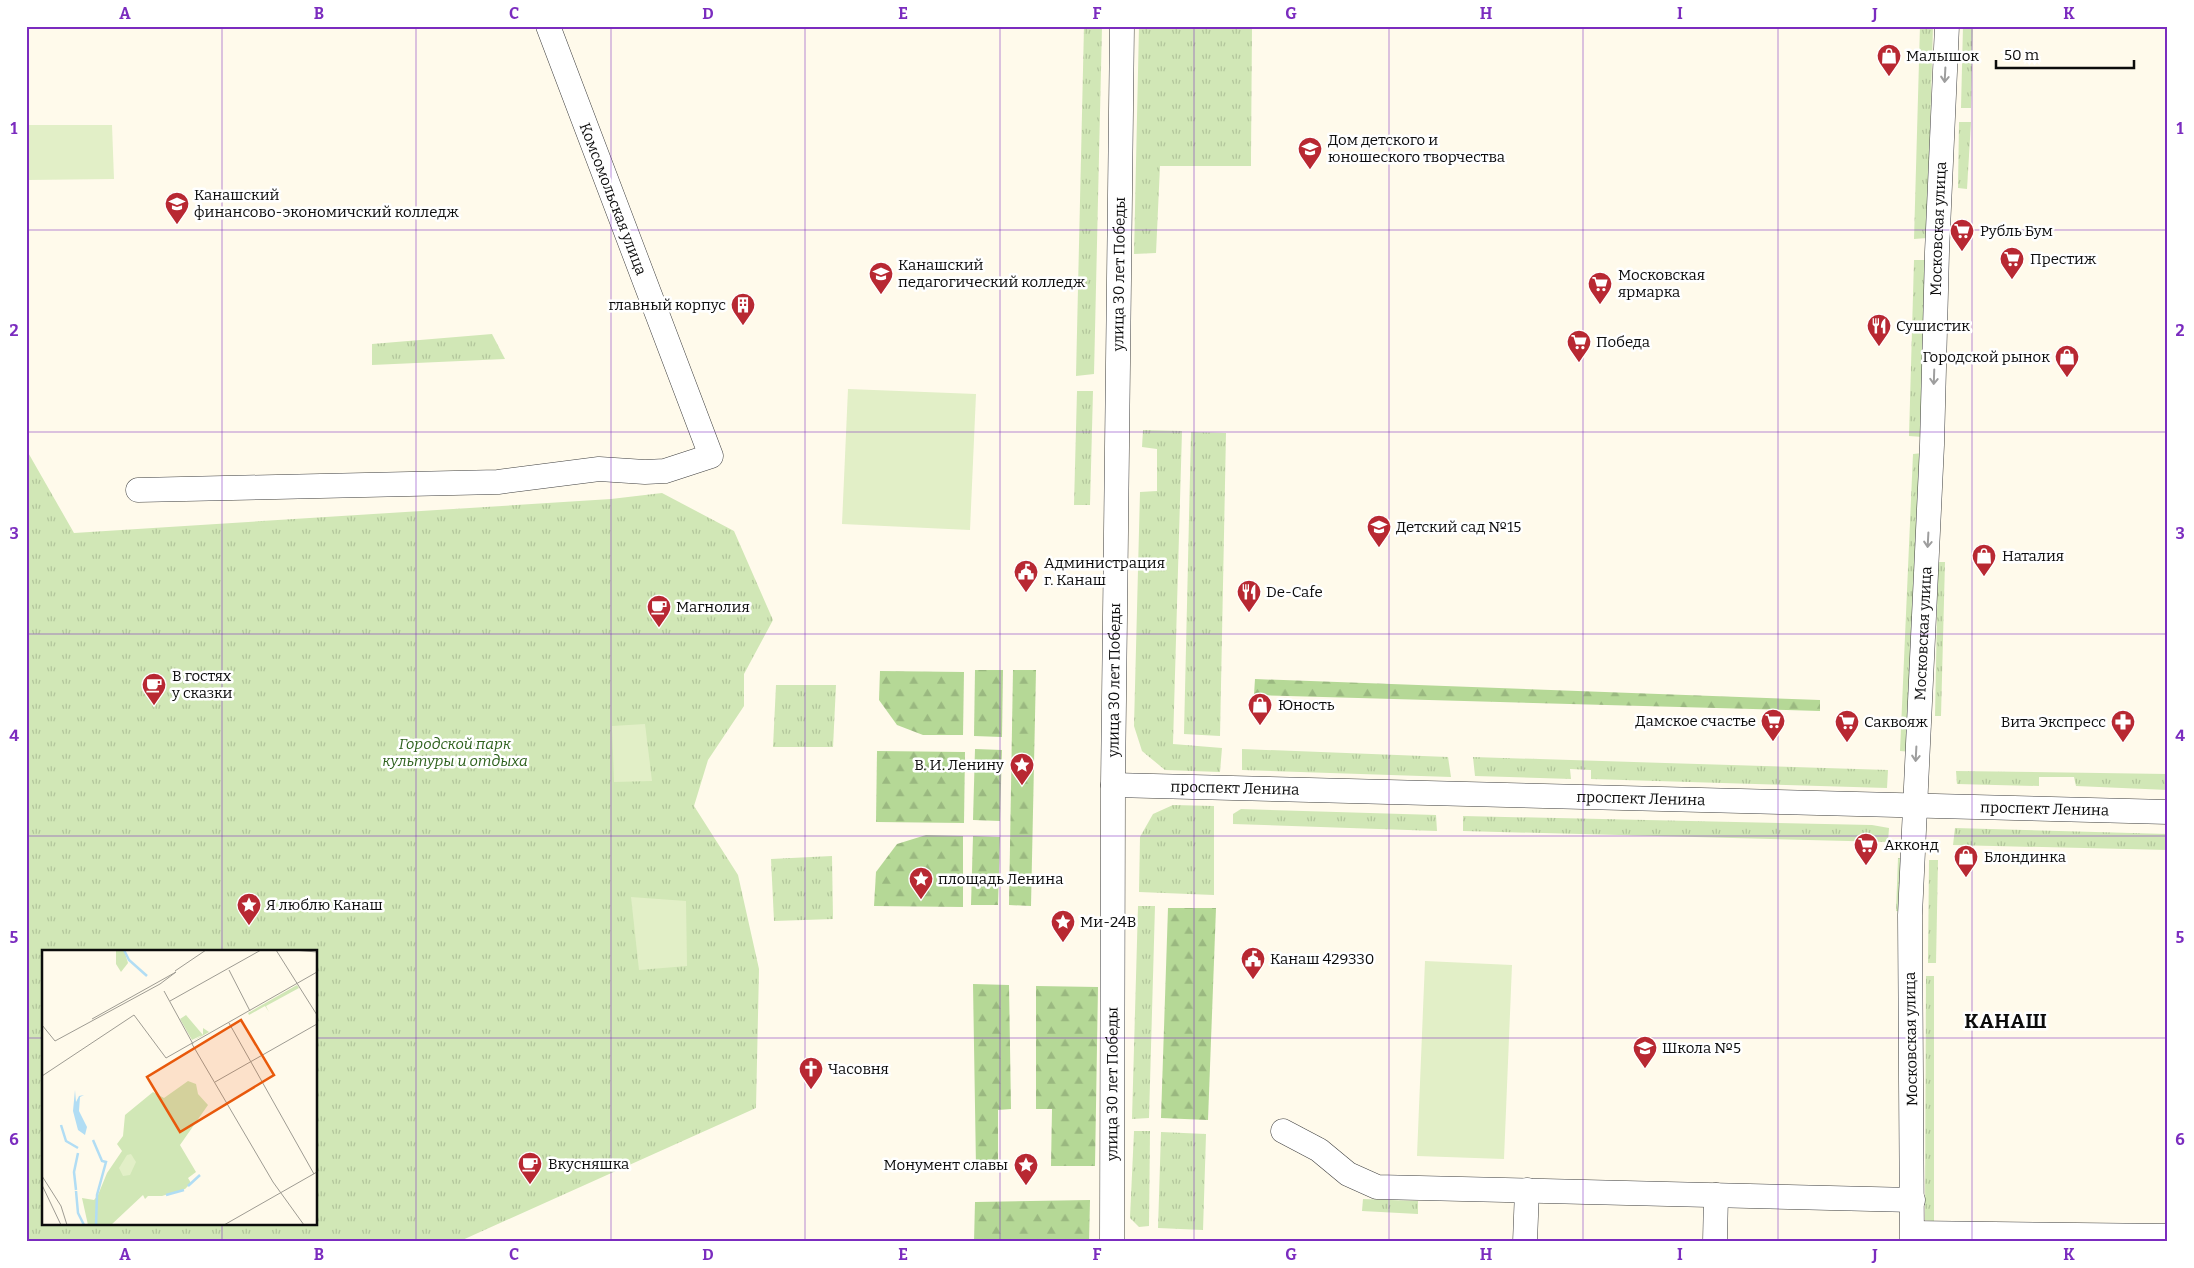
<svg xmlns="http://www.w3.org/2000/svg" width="2194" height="1268" viewBox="0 0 2194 1268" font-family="Bitter,serif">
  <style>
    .grass { fill: url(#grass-tufts); fill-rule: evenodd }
    .forest { fill: url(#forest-firs) }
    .pitch { fill: #e2efc7 }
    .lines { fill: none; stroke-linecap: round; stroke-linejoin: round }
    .minor-casing { stroke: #3f3f3f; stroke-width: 25 }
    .minor { stroke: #fff; stroke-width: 24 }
    .oneway { stroke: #9e9e9e }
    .grid { fill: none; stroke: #7b2cbf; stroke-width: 1; stroke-opacity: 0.55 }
    .labels { text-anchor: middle; stroke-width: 5; stroke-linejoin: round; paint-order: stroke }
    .poi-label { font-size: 15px; fill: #0c0c0c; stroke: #fff; text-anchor: start }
    .street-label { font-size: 15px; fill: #0c0c0c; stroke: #fff }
    .park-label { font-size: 15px; font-style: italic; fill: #2e611e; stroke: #fff }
    .district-label { font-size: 20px; font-weight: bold; letter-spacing: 1px; fill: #0c0c0c; stroke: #fff }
    .inset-river { fill: none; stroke: #b1ddf4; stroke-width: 2.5 }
    .inset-road { fill: none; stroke: #9e9b92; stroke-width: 1 }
    .view { fill: #e8590c; fill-opacity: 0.15; stroke: #e8590c; stroke-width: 2.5 }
    .inset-edge { fill: none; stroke: #0c0c0c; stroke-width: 2.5 }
    .neatline { fill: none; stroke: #7b2cbf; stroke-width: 2 }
    .grid-label { font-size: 16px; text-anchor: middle; font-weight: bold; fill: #7b2cbf }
  </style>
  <defs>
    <pattern id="grass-tufts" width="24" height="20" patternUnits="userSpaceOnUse" patternTransform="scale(1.25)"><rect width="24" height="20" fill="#d1e7b6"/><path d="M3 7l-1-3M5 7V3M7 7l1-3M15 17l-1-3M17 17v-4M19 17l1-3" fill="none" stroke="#b2c59b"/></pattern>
    <pattern id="forest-firs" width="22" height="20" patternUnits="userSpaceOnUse" patternTransform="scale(1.25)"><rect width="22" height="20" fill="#b5d896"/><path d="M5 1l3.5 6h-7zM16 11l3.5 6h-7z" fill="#9ab880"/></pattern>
  </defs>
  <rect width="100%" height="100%" fill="#fffaeb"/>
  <g class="grass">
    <path d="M1084,26H1102L1094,374L1076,376Z"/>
    <path d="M1139,26H1252L1251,156V166H1160L1156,253L1134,254Z"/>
    <path d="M1920,26H1933L1927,238L1914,239Z"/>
    <path d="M1963,26H1973L1971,108H1961Z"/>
    <path d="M1959,122H1971L1967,189L1958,188Z"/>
    <path d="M1914,260H1927L1923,437L1909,436Z"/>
    <path d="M492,334L505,359L372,365V344Z"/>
    <path d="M1077,391H1093L1090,505H1074Z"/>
    <path d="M1143,430L1182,431L1173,744L1222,748L1220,772L1165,770L1142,751L1134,726L1140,492L1157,491V449L1142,447Z"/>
    <path d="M1191,432L1226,433L1220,736L1184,734Z"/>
    <path d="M26,449L74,533L611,499L662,493L734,531L773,620L744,674V706L708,760L694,806L738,875L759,969L756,1108L458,1242H26ZM44,952H316V1224H44Z"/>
    <path d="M1923,453L1912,752L1900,751L1913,454Z"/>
    <path d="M1938,562H1945L1941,716H1935Z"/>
    <path d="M776,685H836L833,747H773Z"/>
    <path d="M1242,749L1448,757L1451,777L1242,770Z"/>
    <path d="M1473,757L1888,770L1887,788L1591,779V770L1570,769L1571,779L1475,776Z"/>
    <path d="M1956,771L2168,774V790L2076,786L2074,777H2039V786L1957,784Z"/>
    <path d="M1173,805L1214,806V895L1139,892L1140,837L1153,814Z"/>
    <path d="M1241,809L1436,815L1437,831L1233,824V814Z"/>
    <path d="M1463,816L1872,825L1889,828L1888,842L1463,831Z"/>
    <path d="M1955,828L2168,834V850L1953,845Z"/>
    <path d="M832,856L833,919L774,921L771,859Z"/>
    <path d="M1898,858H1907L1904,912L1896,911Z"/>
    <path d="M1929,860H1938L1936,963H1928Z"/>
    <path d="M1138,906H1155L1149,1118L1132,1119Z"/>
    <path d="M1926,976H1934V1221L1925,1220Z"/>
    <path d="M1134,1131H1150L1149,1226L1139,1227L1130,1218Z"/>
    <path d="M1161,1132L1206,1134L1203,1230L1158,1228Z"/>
    <path d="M1363,1199L1418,1201V1214L1362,1211Z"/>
  </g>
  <g class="forest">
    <path d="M975,670H1003L1002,737L974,736Z"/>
    <path d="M1013,670H1036L1031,906L1009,905Z"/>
    <path d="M880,671L964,672L963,735H923L897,725L879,700Z"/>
    <path d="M1255,679L1820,700V711L1254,695Z"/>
    <path d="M975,749L1002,750L1000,821L973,820Z"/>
    <path d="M877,751L965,752L964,823L876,822Z"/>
    <path d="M926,835L963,836V907L874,906L876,872L897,844Z"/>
    <path d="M973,836L1000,837L998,905H971Z"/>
    <path d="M1168,908H1216L1208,1120L1161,1118Z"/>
    <path d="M973,984L1009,985L1011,1109L998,1110V1167H976Z"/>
    <path d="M1036,986L1098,987L1095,1166H1051L1052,1109H1036Z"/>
    <path d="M1090,1200L1089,1242H974L975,1202Z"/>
  </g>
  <g class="pitch">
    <path d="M26,125H112L114,179L26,180Z"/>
    <path d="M848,389L976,394L970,530L842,524Z"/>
    <path d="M645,724L652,781L614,782L612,726Z"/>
    <path d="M631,897L686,901L687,966L639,970Z"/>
    <path d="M1425,961L1512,965L1504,1159L1417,1156Z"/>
  </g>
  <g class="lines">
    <defs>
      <g id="minor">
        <path d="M138,490L498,482L599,469L645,472L665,471L711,456L548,26"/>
        <path id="s1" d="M1113,785L2168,812"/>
        <path d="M1283,1131L1319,1150L1348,1174L1377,1187L1913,1200"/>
        <path d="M1913,1233L2168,1236"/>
        <path id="s2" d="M1112,1242L1113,785L1122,26"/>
        <path d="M1525,1242L1527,1190"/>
        <path d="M1715,1242L1716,1195"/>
        <path id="s3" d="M1912,1242L1910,915L1932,445L1937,252L1947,26"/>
      </g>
    </defs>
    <use href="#minor" class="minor-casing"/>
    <use href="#minor" class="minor"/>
  </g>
  <defs><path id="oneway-shaft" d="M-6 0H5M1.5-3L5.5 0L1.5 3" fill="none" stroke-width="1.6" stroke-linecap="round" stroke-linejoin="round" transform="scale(1.25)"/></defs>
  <g class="oneway">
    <use href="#oneway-shaft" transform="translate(1945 75) rotate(93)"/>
    <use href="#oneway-shaft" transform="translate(1934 377) rotate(92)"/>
    <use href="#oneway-shaft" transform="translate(1928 540) rotate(93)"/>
    <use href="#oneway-shaft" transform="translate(1916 754) rotate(93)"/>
  </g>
  <path class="grid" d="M222,26V952M416,26V1242M611,26V1242M805,26V1242M1000,26V1242M1194,26V1242M1389,26V1242M1583,26V1242M1778,26V1242M1972,26V1242M26,230H2168M26,432H2168M26,634H2168M26,836H2168M26,1038H44M316,1038H2168M222,1224V1242"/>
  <defs>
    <symbol id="shop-pin" viewBox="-11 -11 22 30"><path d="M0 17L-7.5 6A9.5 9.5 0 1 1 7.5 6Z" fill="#b82832" stroke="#fff"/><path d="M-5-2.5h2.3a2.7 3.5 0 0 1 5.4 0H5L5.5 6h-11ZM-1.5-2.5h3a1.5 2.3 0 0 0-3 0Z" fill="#fff"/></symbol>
    <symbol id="school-pin" viewBox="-11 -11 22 30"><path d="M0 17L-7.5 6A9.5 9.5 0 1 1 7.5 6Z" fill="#b82832" stroke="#fff"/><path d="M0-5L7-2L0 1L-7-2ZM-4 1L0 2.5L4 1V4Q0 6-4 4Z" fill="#fff"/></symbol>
    <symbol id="university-pin" viewBox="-11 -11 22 30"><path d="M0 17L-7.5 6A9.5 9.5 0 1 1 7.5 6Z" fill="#b82832" stroke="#fff"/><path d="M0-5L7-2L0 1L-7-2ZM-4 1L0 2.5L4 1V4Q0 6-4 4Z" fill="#fff"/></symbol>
    <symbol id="supermarket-pin" viewBox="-11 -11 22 30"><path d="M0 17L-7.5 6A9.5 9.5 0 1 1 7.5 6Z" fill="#b82832" stroke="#fff"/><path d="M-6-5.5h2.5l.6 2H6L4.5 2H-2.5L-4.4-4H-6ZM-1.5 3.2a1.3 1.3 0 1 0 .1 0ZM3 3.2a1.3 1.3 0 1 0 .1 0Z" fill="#fff"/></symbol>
    <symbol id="building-pin" viewBox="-11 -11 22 30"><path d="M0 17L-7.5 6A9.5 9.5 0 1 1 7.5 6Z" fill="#b82832" stroke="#fff"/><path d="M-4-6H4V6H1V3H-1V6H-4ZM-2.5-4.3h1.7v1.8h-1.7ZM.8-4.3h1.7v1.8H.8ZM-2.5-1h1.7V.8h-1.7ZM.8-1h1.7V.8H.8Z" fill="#fff"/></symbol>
    <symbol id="restaurant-pin" viewBox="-11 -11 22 30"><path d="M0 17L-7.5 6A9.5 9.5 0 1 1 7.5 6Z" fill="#b82832" stroke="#fff"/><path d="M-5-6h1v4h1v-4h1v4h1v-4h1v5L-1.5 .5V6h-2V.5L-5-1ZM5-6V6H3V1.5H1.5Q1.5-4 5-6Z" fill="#fff"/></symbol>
    <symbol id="civic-pin" viewBox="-11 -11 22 30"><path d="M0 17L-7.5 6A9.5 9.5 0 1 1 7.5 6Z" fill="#b82832" stroke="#fff"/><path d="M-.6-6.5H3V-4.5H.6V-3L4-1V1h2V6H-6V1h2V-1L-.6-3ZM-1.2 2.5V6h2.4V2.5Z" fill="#fff"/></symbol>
    <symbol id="cafe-pin" viewBox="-11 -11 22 30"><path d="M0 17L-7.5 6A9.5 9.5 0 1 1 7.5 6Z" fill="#b82832" stroke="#fff"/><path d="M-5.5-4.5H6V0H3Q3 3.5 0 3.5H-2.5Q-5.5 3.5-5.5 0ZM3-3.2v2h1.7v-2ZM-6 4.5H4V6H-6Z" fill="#fff"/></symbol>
    <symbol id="pharmacy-pin" viewBox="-11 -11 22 30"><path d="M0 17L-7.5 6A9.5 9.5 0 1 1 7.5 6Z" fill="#b82832" stroke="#fff"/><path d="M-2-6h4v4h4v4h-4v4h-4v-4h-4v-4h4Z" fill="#fff"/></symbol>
    <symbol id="sight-pin" viewBox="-11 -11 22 30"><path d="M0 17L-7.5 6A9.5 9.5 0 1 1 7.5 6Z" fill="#b82832" stroke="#fff"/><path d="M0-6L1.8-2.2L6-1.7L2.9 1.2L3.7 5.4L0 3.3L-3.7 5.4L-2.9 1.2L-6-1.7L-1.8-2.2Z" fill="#fff"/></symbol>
    <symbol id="church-pin" viewBox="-11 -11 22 30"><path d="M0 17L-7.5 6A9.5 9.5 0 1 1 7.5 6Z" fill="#b82832" stroke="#fff"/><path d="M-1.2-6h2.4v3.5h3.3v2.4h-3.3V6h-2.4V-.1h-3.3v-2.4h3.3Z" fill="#fff"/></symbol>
  </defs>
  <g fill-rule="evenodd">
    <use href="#shop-pin" x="1875" y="42" width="28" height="38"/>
    <use href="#school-pin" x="1296" y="135" width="28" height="38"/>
    <use href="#university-pin" x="163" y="190" width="28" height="38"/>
    <use href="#supermarket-pin" x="1948" y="217" width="28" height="38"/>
    <use href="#supermarket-pin" x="1998" y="245" width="28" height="38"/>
    <use href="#university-pin" x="867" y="260" width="28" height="38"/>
    <use href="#supermarket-pin" x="1586" y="270" width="28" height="38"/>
    <use href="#building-pin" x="729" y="291" width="28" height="38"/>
    <use href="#restaurant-pin" x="1865" y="312" width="28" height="38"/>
    <use href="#supermarket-pin" x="1565" y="328" width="28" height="38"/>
    <use href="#shop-pin" x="2053" y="343" width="28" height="38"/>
    <use href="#school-pin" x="1365" y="513" width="28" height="38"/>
    <use href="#shop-pin" x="1970" y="542" width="28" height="38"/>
    <use href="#civic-pin" x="1012" y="558" width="28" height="38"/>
    <use href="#restaurant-pin" x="1235" y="578" width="28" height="38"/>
    <use href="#cafe-pin" x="645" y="593" width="28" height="38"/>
    <use href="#cafe-pin" x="140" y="671" width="28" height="38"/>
    <use href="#shop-pin" x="1246" y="691" width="28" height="38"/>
    <use href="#supermarket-pin" x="1759" y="707" width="28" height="38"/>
    <use href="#supermarket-pin" x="1833" y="708" width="28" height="38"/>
    <use href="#pharmacy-pin" x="2109" y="708" width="28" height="38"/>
    <use href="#sight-pin" x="1008" y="751" width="28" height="38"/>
    <use href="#supermarket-pin" x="1852" y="831" width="28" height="38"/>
    <use href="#shop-pin" x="1952" y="843" width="28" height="38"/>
    <use href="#sight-pin" x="907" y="865" width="28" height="38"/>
    <use href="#sight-pin" x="235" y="891" width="28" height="38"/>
    <use href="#sight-pin" x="1049" y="908" width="28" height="38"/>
    <use href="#civic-pin" x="1239" y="945" width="28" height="38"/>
    <use href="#school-pin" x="1631" y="1034" width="28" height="38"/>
    <use href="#church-pin" x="797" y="1055" width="28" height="38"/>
    <use href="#cafe-pin" x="516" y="1150" width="28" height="38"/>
    <use href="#sight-pin" x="1012" y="1151" width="28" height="38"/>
  </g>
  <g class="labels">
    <g class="poi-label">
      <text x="1906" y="61">Малышок</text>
      <text x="1328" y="145">Дом детского и<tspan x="1328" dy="17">юношеского творчества</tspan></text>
      <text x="194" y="200">Канашский<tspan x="194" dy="17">финансово-экономичский колледж</tspan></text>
      <text x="1980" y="236">Рубль Бум</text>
      <text x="2030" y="264">Престиж</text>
      <text x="898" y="270">Канашский<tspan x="898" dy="17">педагогический колледж</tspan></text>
      <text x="1618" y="280">Московская<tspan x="1618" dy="17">ярмарка</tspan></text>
      <text x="726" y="310" text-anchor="end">главный корпус</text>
      <text x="1896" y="331">Сушистик</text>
      <text x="1596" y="347">Победа</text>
      <text x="2050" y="362" text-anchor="end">Городской рынок</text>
      <text x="1396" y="532">Детский сад №15</text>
      <text x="2002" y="561">Наталия</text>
      <text x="1044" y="568">Администрация<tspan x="1044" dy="17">г. Канаш</tspan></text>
      <text x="1266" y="597">De-Cafe</text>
      <text x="676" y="612">Магнолия</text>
      <text x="172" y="681">В гостях<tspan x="172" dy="17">у сказки</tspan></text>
      <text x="1278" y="710">Юность</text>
      <text x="1756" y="726" text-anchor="end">Дамское счастье</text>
      <text x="1864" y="727">Саквояж</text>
      <text x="2106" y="727" text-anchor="end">Вита Экспресс</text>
      <text x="1004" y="770" text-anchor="end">В. И. Ленину</text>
      <text x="1884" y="850">Акконд</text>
      <text x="1984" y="862">Блондинка</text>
      <text x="938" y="884">площадь Ленина</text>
      <text x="266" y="910">Я люблю Канаш</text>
      <text x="1080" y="927">Ми-24В</text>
      <text x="1270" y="964">Канаш 429330</text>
      <text x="1662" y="1053">Школа №5</text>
      <text x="828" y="1074">Часовня</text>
      <text x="548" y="1169">Вкусняшка</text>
      <text x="1008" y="1170" text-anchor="end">Монумент славы</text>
    </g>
    <g class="street-label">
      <text transform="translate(613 199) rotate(69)" y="5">Комсомольская улица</text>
      <text dy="5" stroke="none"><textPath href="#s3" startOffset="1014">Московская улица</textPath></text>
      <text dy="5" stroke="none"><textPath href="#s2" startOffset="968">улица 30 лет Победы</textPath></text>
      <text dy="5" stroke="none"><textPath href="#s3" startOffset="609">Московская улица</textPath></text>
      <text dy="5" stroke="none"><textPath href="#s2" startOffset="562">улица 30 лет Победы</textPath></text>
      <text dy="5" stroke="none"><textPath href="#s1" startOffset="122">проспект Ленина</textPath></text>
      <text dy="5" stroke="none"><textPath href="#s1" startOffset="528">проспект Ленина</textPath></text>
      <text dy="5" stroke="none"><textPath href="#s1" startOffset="932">проспект Ленина</textPath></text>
      <text transform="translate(1911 1039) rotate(-91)" y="5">Московская улица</text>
      <text dy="5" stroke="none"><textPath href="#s2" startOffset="158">улица 30 лет Победы</textPath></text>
    </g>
    <g class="park-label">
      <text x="455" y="749">Городской парк<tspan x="455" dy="17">культуры и отдыха</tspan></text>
    </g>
    <g class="district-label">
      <text x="2006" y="1028">КАНАШ</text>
    </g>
  </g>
  <g transform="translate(42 950)">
    <rect width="275" height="275" fill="#fffaeb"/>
    <path d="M255,35L257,38L224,56L227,62L223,56L207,65L206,63ZM144,65L161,85V78L167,82L178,76L151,91L160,85L150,90L138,69ZM146,131L154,134L156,144L166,155L138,195L154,222L146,228L149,233L143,239L120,246H106L103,249L101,245L69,275H46L40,248L52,250L56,245L65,223L80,201L75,194L81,186L83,165L111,142L122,148Z" fill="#d1e7b6"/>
    <path d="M74,0H82L86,13L79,22L74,14Z" fill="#d1e7b6"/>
    <path d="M89,204L94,212L88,225L81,226L77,218L85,205Z" fill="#e2efc7"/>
    <path d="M33,140L34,152L37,146L42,145L38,147L37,161L45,177L43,185L36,180L31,161Z" fill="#b1ddf4"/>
    <path class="inset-river" d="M82,0L87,10L105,26M19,175L24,191L36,198M51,190L60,211L64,212L55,245L54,275M146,236L158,225M34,240L32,222L36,203M34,241L36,263L42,275M124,245L142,240"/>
    <path class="inset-road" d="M234,0L275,65M251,0L275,2M187,20L208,61M133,21L164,0M122,41L151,94M128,51L219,0M187,73L272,224M0,75L13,91L118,34L134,22L50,69M150,94L231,232L262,275M0,126L92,65L124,108L275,22M173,132L275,74M0,226L19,256L25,275M0,235L19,275M182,275L275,222"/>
    <path class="view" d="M199,70L232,125L138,182L105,127Z"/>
    <rect width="275" height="275" class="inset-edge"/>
  </g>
  <rect width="2194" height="1268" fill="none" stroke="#ffffff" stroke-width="55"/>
  <path d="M1996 60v8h138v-8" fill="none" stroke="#0c0c0c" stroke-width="2.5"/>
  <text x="2004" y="60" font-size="15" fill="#0c0c0c" stroke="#ffffff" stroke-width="4" paint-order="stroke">50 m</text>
  <rect x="28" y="28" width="2138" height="1212" class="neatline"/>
  <g class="grid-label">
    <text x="125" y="19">A</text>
    <text x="319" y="19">B</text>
    <text x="514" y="19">C</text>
    <text x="708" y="19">D</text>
    <text x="903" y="19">E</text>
    <text x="1097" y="19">F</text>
    <text x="1291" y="19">G</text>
    <text x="1486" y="19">H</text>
    <text x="1680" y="19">I</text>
    <text x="1875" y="19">J</text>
    <text x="2069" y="19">K</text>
    <text x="14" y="134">1</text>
    <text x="2180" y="134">1</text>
    <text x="14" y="336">2</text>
    <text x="2180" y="336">2</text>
    <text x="14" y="539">3</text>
    <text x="2180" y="539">3</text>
    <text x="14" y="741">4</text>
    <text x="2180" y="741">4</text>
    <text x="14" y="943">5</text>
    <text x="2180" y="943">5</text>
    <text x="14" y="1145">6</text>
    <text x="2180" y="1145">6</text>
    <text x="125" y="1260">A</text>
    <text x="319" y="1260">B</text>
    <text x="514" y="1260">C</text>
    <text x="708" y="1260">D</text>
    <text x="903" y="1260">E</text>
    <text x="1097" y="1260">F</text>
    <text x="1291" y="1260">G</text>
    <text x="1486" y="1260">H</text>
    <text x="1680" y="1260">I</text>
    <text x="1875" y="1260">J</text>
    <text x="2069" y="1260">K</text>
  </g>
</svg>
